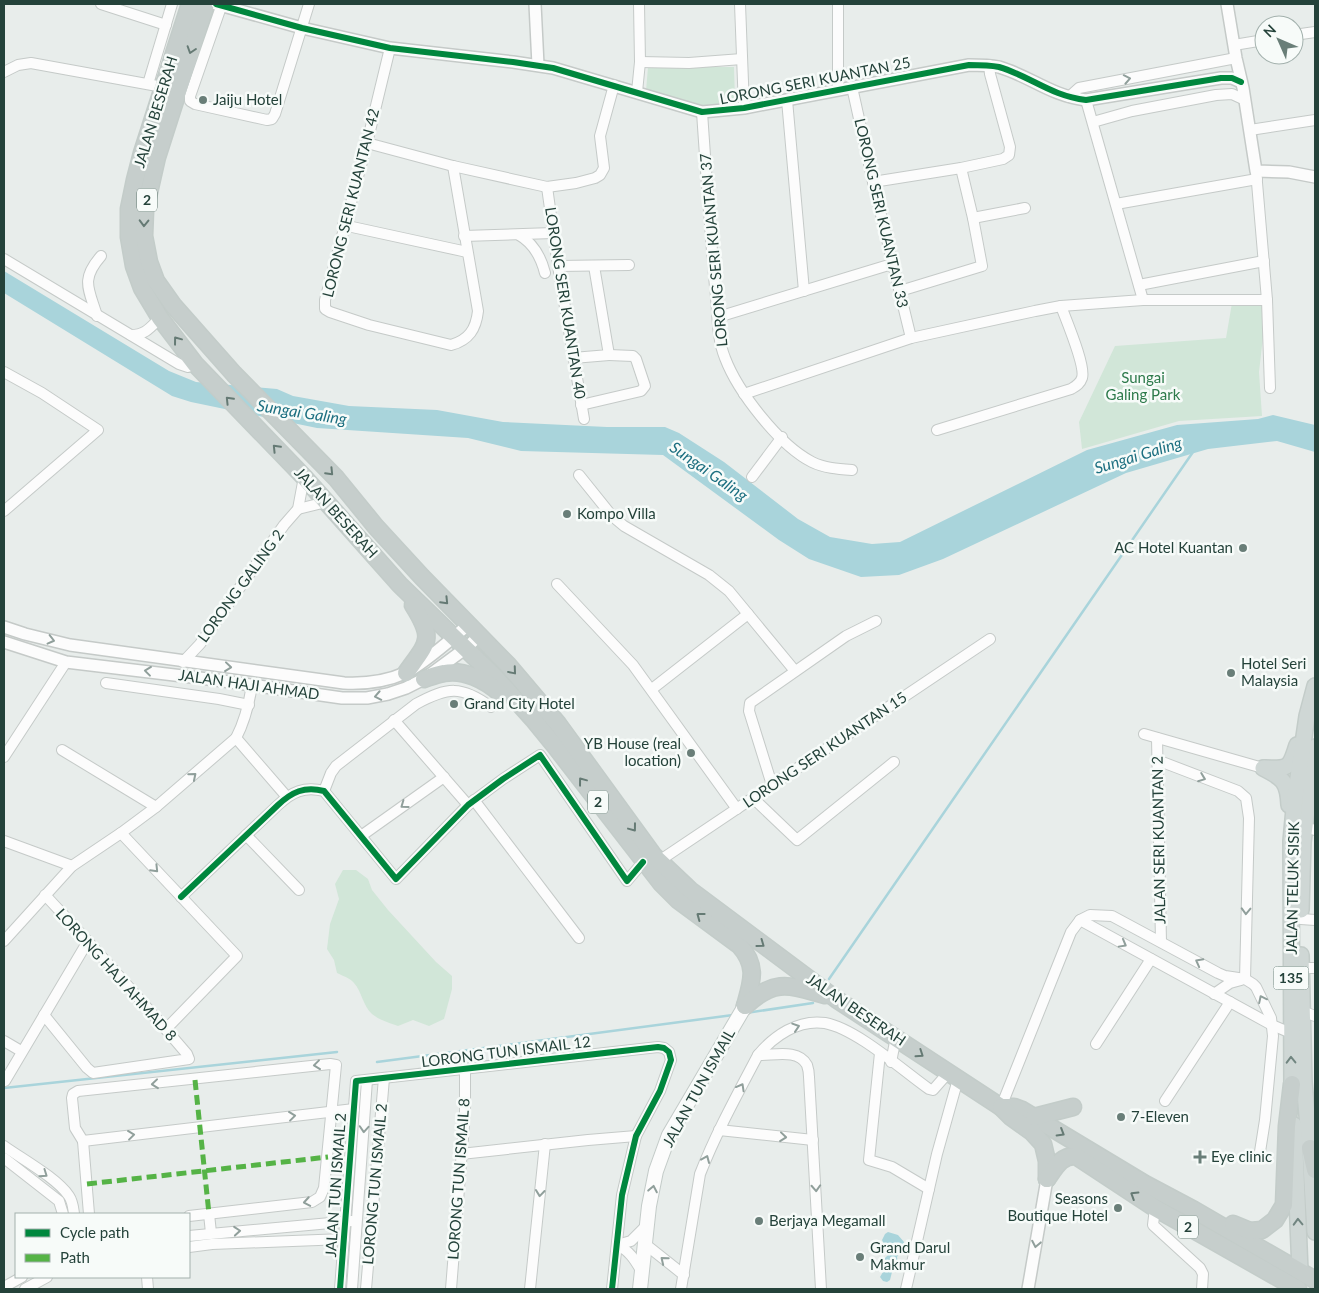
<svg xmlns="http://www.w3.org/2000/svg" width="1319" height="1293" viewBox="0 0 1319 1293" font-family="Lato,sans-serif">
  <style>
    .green { fill: #d1e6d8 }
    .water { fill: #a9d4db }
    .lines { fill: none; stroke-linecap: round; stroke-linejoin: round }
    .stream { stroke: #a9d4db; stroke-width: 2.5 }
    .minor-casing { stroke: #c5cac8; stroke-width: 12 }
    .tertiary-casing { stroke: #c5cac8; stroke-width: 14 }
    .secondary-casing { stroke: #c3cbc8; stroke-width: 16 }
    .primary-casing { stroke: #c3ccc9; stroke-width: 18 }
    .trunk-casing { stroke: #c3ccc9; stroke-width: 19 }
    .minor { stroke: #fcfcfc; stroke-width: 10 }
    .tertiary { stroke: #fcfcfc; stroke-width: 11 }
    .secondary { stroke: #fcfcfc; stroke-width: 14 }
    .primary { stroke: #cfd7d5; stroke-width: 15 }
    .trunk { stroke: #c6cecc; stroke-width: 16 }
    .quiet { stroke: #55b346; stroke-width: 5; stroke-dasharray: 10 5; stroke-linecap: butt }
    .cycleway-casing { stroke: #f7fbf9; stroke-width: 9 }
    .cycleway { stroke: #00873e; stroke-width: 6 }
    .oneway { stroke: #657a74 }
    .oneway2 { stroke: #909f9b }
    .oneway3 { stroke: #718580 }
    .poi-dot { fill: #697e78; stroke: #f7fbf9; stroke-width: 2 }
    .labels { text-anchor: middle; stroke-width: 5; stroke-linejoin: round; paint-order: stroke }
    .shield { fill: #f7fbf9; stroke: #637a73; stroke-width: 1 }
    .shield-label { font-size: 14px; font-weight: bold; fill: #24423a }
    .street-label { font-size: 15px; fill: #24423a; stroke: #f7fbf9 }
    .poi-label { font-size: 15px; fill: #24423a; stroke: #f7fbf9; text-anchor: start }
    .park-label { font-size: 15px; fill: #2d7a4b; stroke: #f7fbf9 }
    .water-label { font-size: 16px; font-style: italic; fill: #1c6f80; stroke: #f7fbf9 }
  </style>
  <rect width="100%" height="100%" fill="#e8edeb"/>
  <g class="green">
    <path d="M648,67H734L735,100L697,108L646,91Z"/>
    <path d="M1267,302L1259,372L1262,416L1179,421L1082,449L1079,422L1115,346L1226,338L1232,303Z"/>
    <path d="M343,870H356L368,879L372,890L388,910L436,962L452,976V989L444,1019L429,1026L413,1020L398,1026C390,1023 379,1020 372,1014C363,1006 362,992 354,983C350,978 343,976 337,973L334,960L327,949L330,924L339,899L335,884Z"/>
  </g>
  <g class="water">
    <path d="M4,271L169,371L196,382L277,389L293,396L349,406L437,410L503,422L607,427H665L679,433L724,462L798,519L830,537L872,544L900,542L1087,450L1177,425L1258,419L1273,415L1315,425V452L1277,441L1208,449L1126,473L943,559L899,575L861,577L809,559L779,540L663,455L521,451L468,438L317,428L191,402L172,396L4,293Z"/>
    <path d="M888,1232L898,1235L904,1242L903,1248L897,1257L898,1265L892,1272L890,1280L887,1282L883,1281L880,1277L883,1272L880,1268L883,1260L889,1254L882,1240L885,1234Z"/>
  </g>
  <g class="lines">
    <g class="stream">
      <path d="M829,979L1193,452"/>
      <path d="M746,1013L813,1003"/>
      <path d="M377,1062L733,1015"/>
      <path d="M4,1088L337,1052"/>
    </g>
    <defs>
      <g id="minor">
        <path d="M101,4L166,25"/>
        <path d="M222,4L190,96V101L195,104L267,120L272,119L275,114L309,4"/>
        <path d="M740,4L744,108"/>
        <path d="M838,4V90"/>
        <path d="M1294,35L1315,32"/>
        <path d="M1234,45L1264,40"/>
        <path d="M390,48L367,143L325,300V309L330,312L369,325L451,345C469,340 476,329 478,311L453,166"/>
        <path d="M640,62L689,63L742,59"/>
        <path d="M4,72L18,65L31,63L163,87"/>
        <path d="M148,84L172,4"/>
        <path d="M852,87L873,182L911,338"/>
        <path d="M637,92L640,62L639,4"/>
        <path d="M1069,97L1079,88L1236,58"/>
        <path d="M787,100L804,291"/>
        <path d="M1086,100L1143,300"/>
        <path d="M702,112C706,171 710,229 715,287C718,310 716,336 725,358C738,392 779,445 812,462C824,468 838,469 852,470"/>
        <path d="M1093,122L1132,111L1216,95L1232,94L1245,100"/>
        <path d="M1250,130L1315,120"/>
        <path d="M367,143L453,166L547,187L576,183L595,178L600,175L604,168L600,136L614,85"/>
        <path d="M1256,171L1267,300L1270,388"/>
        <path d="M873,182L961,168L1003,159L1009,155L1010,147L990,74L989,65"/>
        <path d="M547,187L558,266L584,419"/>
        <path d="M1116,204L1257,179"/>
        <path d="M973,218L1025,208"/>
        <path d="M343,225L467,252"/>
        <path d="M519,235C533,243 541,257 545,273"/>
        <path d="M464,236L553,233"/>
        <path d="M4,259L179,364L188,367L195,364"/>
        <path d="M558,266L629,265"/>
        <path d="M1139,285L1264,261"/>
        <path d="M900,291L982,266L973,218L961,168"/>
        <path d="M97,316C89,289 80,280 101,256"/>
        <path d="M718,317L892,264"/>
        <path d="M131,335C145,335 150,328 160,318"/>
        <path d="M573,358L609,355L594,266"/>
        <path d="M4,372L42,393L98,430L4,511"/>
        <path d="M744,394L911,338L1035,311L1061,306L1143,300H1267"/>
        <path d="M581,405L641,391L645,386L636,359L633,356L609,355"/>
        <path d="M937,430L1071,389C1076,386 1080,384 1082,378C1086,366 1066,320 1061,306"/>
        <path d="M579,475L612,516L624,526L709,575L729,591L795,671"/>
        <path d="M752,477L782,437"/>
        <path d="M298,509L326,502"/>
        <path d="M557,584L633,665L737,809"/>
        <path d="M183,662L200,644L284,525L298,509L304,477"/>
        <path d="M106,683L219,699L249,705"/>
        <path d="M652,689L748,614"/>
        <path d="M394,720L468,805"/>
        <path d="M1144,734L1263,768"/>
        <path d="M236,738L287,797"/>
        <path d="M1157,738L1161,942"/>
        <path d="M62,750L156,807"/>
        <path d="M4,757L66,662"/>
        <path d="M1157,760L1238,791L1246,798L1249,818L1245,979"/>
        <path d="M772,785L749,711L750,703L846,636L876,621"/>
        <path d="M324,791L331,773L336,766L416,704C448,687 461,685 491,707"/>
        <path d="M753,798L797,840L894,762"/>
        <path d="M474,800L579,938"/>
        <path d="M1305,827L1315,830"/>
        <path d="M121,833L237,956L166,1029"/>
        <path d="M246,835L299,890"/>
        <path d="M361,836L444,777"/>
        <path d="M4,841L72,866"/>
        <path d="M659,861L990,639"/>
        <path d="M181,897L278,805C292,792 304,786 324,791L396,879L468,805L503,779L540,755L627,881L643,862"/>
        <path d="M1301,919L1315,920"/>
        <path d="M1080,920L1272,1025L1291,1033"/>
        <path d="M4,941L72,866L121,833L156,807L236,738C245,721 249,704 252,685"/>
        <path d="M1301,968H1315"/>
        <path d="M1214,994L1230,983L1241,980"/>
        <path d="M1302,1011L1315,1016"/>
        <path d="M44,1015L87,1068L93,1073L189,1059L187,1054C141,1000 94,947 45,895"/>
        <path d="M4,1041L21,1051"/>
        <path d="M1096,1044L1151,959"/>
        <path d="M880,1053L869,1160L892,1167L929,1189"/>
        <path d="M758,1055C774,1036 798,1019 825,1023C857,1029 902,1070 929,1089L933,1090L948,1073"/>
        <path d="M891,1062L896,1037"/>
        <path d="M5,1081L88,941"/>
        <path d="M1165,1101L1230,1002"/>
        <path d="M1001,1107L1071,932L1080,920L1090,915L1112,916L1218,973L1225,976L1245,979L1253,984L1256,987L1271,1018L1273,1036L1265,1120L1259,1158"/>
        <path d="M719,1130L813,1140"/>
        <path d="M83,1141L75,1128L72,1098L73,1094L78,1091L330,1064L336,1065L324,1188L320,1197L312,1202L189,1216"/>
        <path d="M83,1141L354,1109"/>
        <path d="M83,1141L89,1214"/>
        <path d="M4,1146C22,1159 57,1178 69,1196C73,1202 73,1207 74,1214"/>
        <path d="M461,1154L588,1140L636,1136"/>
        <path d="M4,1158L59,1201L63,1214"/>
        <path d="M1155,1208L1153,1225L1200,1268L1203,1274L1202,1289"/>
        <path d="M209,1214L211,1233"/>
        <path d="M189,1236L352,1221"/>
        <path d="M645,1244L684,1275"/>
        <path d="M617,1245C630,1251 635,1260 642,1272"/>
        <path d="M617,1245L631,1241L647,1225"/>
        <path d="M189,1247L212,1244L344,1239"/>
        <path d="M147,1277L148,1289"/>
        <path d="M4,1287L22,1277"/>
        <path d="M25,1289L47,1277"/>
        <path d="M340,1289L356,1081L658,1047L664,1048L669,1052L671,1060L660,1091L636,1136L622,1195L612,1289"/>
        <path d="M352,1289L367,1080"/>
        <path d="M366,1289L384,1078"/>
        <path d="M451,1289L465,1113V1069"/>
        <path d="M530,1289L545,1144"/>
        <path d="M681,1289L700,1174C716,1133 737,1095 758,1055C772,1056 798,1048 807,1065C808,1068 809,1073 809,1077L821,1289"/>
        <path d="M906,1289L937,1154L958,1079"/>
      </g>
      <g id="tertiary">
        <path d="M216,4L302,28L390,48L513,62L553,68L702,112L744,108L969,65C979,65 989,65 999,67C1030,76 1051,96 1086,100L1221,78H1232L1241,82"/>
        <path d="M535,4L538,65"/>
        <path d="M1227,4L1236,58L1243,88L1256,171L1289,172L1315,177"/>
        <path d="M4,627L25,634L70,645L344,683C365,684 385,682 405,673C424,664 451,639 468,625"/>
        <path d="M4,642L66,662L216,680L342,698H367L388,694L406,688L424,679L466,648L479,636"/>
        <path d="M1028,1289L1047,1179"/>
      </g>
      <path id="secondary" d="M640,1289L649,1206L656,1171L669,1135L745,1006"/>
      <g id="primary">
        <path d="M1263,768C1283,778 1288,782 1289,805"/>
        <path d="M1265,768C1289,769 1290,768 1297,745"/>
        <path d="M1301,910L1303,842L1315,747"/>
        <path d="M1301,955L1304,1082L1310,1148L1315,1232"/>
        <path d="M1292,1095L1291,841L1295,798L1307,716L1315,686"/>
        <path d="M1294,1125L1300,1271"/>
      </g>
      <g id="trunk">
        <path d="M190,4L142,153L135,180L129,209V237L134,266L142,288L160,318L195,364L304,477L400,585L494,676L533,719L555,746L661,883L678,900L739,945C758,966 752,981 745,1006"/>
        <path d="M206,4L157,157L145,210L144,236L149,262L156,281L173,305L234,374L336,478L376,527L422,577L508,665L558,724L654,856L690,890L836,999L1001,1107H1014L1022,1110L1145,1184L1194,1210L1315,1280"/>
        <path d="M406,673C428,642 435,640 413,605"/>
        <path d="M424,679C430,677 437,674 444,673C464,669 485,680 500,693"/>
        <path d="M745,1006C775,978 789,985 825,995"/>
        <path d="M1001,1107L1011,1117L1032,1132L1043,1144L1047,1161V1179"/>
        <path d="M1034,1117L1073,1107"/>
        <path d="M1310,1148L1315,1170"/>
        <path d="M1047,1179C1055,1168 1061,1155 1076,1156L1155,1208L1298,1289"/>
        <path d="M1233,1224L1250,1231L1262,1230L1275,1220L1284,1205L1287,1126L1292,1084"/>
      </g>
    </defs>
    <use href="#minor" class="minor-casing"/>
    <use href="#tertiary" class="tertiary-casing"/>
    <use href="#secondary" class="secondary-casing"/>
    <use href="#primary" class="primary-casing"/>
    <use href="#trunk" class="trunk-casing"/>
    <use href="#minor" class="minor"/>
    <use href="#tertiary" class="tertiary"/>
    <use href="#secondary" class="secondary"/>
    <use href="#primary" class="primary"/>
    <use href="#trunk" class="trunk"/>
    <g class="quiet">
      <path d="M195,1080L209,1214"/>
      <path d="M87,1184L328,1157"/>
    </g>
    <defs>
      <g id="cycleway">
        <path d="M216,4L302,28L390,48L513,62L553,68L702,112L744,108L969,65C979,65 989,65 999,67C1030,76 1051,96 1086,100L1221,78H1232L1241,82"/>
        <path d="M181,897L278,805C292,792 304,786 324,791L396,879L468,805L503,779L540,755L627,881L643,862"/>
        <path d="M340,1289L356,1081L658,1047L664,1048L669,1052L671,1060L660,1091L636,1136L622,1195L612,1289"/>
      </g>
    </defs>
    <use href="#cycleway" class="cycleway-casing"/>
    <use href="#cycleway" class="cycleway"/>
  </g>
  <defs><path id="oneway-chevron" d="M-2-3.5L2.5 0L-2 3.5" fill="none" stroke-width="1.6" stroke-linecap="round" stroke-linejoin="round" transform="scale(1.25)"/></defs>
  <g class="oneway">
    <use href="#oneway-chevron" transform="translate(191 50) rotate(108)"/>
    <use href="#oneway-chevron" transform="translate(144 223) rotate(91)"/>
    <use href="#oneway-chevron" transform="translate(177 340) rotate(-127)"/>
    <use href="#oneway-chevron" transform="translate(229 400) rotate(-134)"/>
    <use href="#oneway-chevron" transform="translate(276 448) rotate(-134)"/>
    <use href="#oneway-chevron" transform="translate(330 472) rotate(46)"/>
    <use href="#oneway-chevron" transform="translate(445 601) rotate(46)"/>
    <use href="#oneway-chevron" transform="translate(513 671) rotate(50)"/>
    <use href="#oneway-chevron" transform="translate(582 781) rotate(-127)"/>
    <use href="#oneway-chevron" transform="translate(633 828) rotate(53)"/>
    <use href="#oneway-chevron" transform="translate(700 916) rotate(-143)"/>
    <use href="#oneway-chevron" transform="translate(761 944) rotate(36)"/>
    <use href="#oneway-chevron" transform="translate(920 1054) rotate(34)"/>
    <use href="#oneway-chevron" transform="translate(1061 1133) rotate(31)"/>
    <use href="#oneway-chevron" transform="translate(1134 1195) rotate(-148)"/>
  </g>
  <g class="oneway2">
    <use href="#oneway-chevron" transform="translate(1127 79) rotate(-11)"/>
    <use href="#oneway-chevron" transform="translate(51 640) rotate(14)"/>
    <use href="#oneway-chevron" transform="translate(228 667) rotate(6)"/>
    <use href="#oneway-chevron" transform="translate(148 671) rotate(-173)"/>
    <use href="#oneway-chevron" transform="translate(378 696) rotate(169)"/>
    <use href="#oneway-chevron" transform="translate(193 776) rotate(-40)"/>
    <use href="#oneway-chevron" transform="translate(1202 778) rotate(21)"/>
    <use href="#oneway-chevron" transform="translate(404 805) rotate(144)"/>
    <use href="#oneway-chevron" transform="translate(155 869) rotate(46)"/>
    <use href="#oneway-chevron" transform="translate(1246 911) rotate(92)"/>
    <use href="#oneway-chevron" transform="translate(1123 944) rotate(29)"/>
    <use href="#oneway-chevron" transform="translate(1199 962) rotate(-152)"/>
    <use href="#oneway-chevron" transform="translate(1262 999) rotate(-116)"/>
    <use href="#oneway-chevron" transform="translate(796 1027) rotate(-18)"/>
    <use href="#oneway-chevron" transform="translate(317 1065) rotate(173)"/>
    <use href="#oneway-chevron" transform="translate(155 1084) rotate(174)"/>
    <use href="#oneway-chevron" transform="translate(741 1087) rotate(-61)"/>
    <use href="#oneway-chevron" transform="translate(292 1116) rotate(-7)"/>
    <use href="#oneway-chevron" transform="translate(364 1129) rotate(94)"/>
    <use href="#oneway-chevron" transform="translate(131 1135) rotate(-7)"/>
    <use href="#oneway-chevron" transform="translate(783 1137) rotate(6)"/>
    <use href="#oneway-chevron" transform="translate(706 1159) rotate(-67)"/>
    <use href="#oneway-chevron" transform="translate(44 1174) rotate(35)"/>
    <use href="#oneway-chevron" transform="translate(816 1188) rotate(87)"/>
    <use href="#oneway-chevron" transform="translate(653 1189) rotate(-79)"/>
    <use href="#oneway-chevron" transform="translate(540 1193) rotate(96)"/>
    <use href="#oneway-chevron" transform="translate(307 1202) rotate(170)"/>
    <use href="#oneway-chevron" transform="translate(237 1231) rotate(-5)"/>
    <use href="#oneway-chevron" transform="translate(1036 1244) rotate(101)"/>
    <use href="#oneway-chevron" transform="translate(664 1260) rotate(-141)"/>
  </g>
  <g class="oneway3">
    <use href="#oneway-chevron" transform="translate(1291 1060) rotate(-91)"/>
    <use href="#oneway-chevron" transform="translate(1298 1222) rotate(-92)"/>
  </g>
  <g class="poi-dot">
    <circle cx="203" cy="100" r="5"/>
    <circle cx="567" cy="514" r="5"/>
    <circle cx="1243" cy="548" r="5"/>
    <circle cx="1231" cy="673" r="5"/>
    <circle cx="454" cy="704" r="5"/>
    <circle cx="691" cy="753" r="5"/>
    <circle cx="1121" cy="1117" r="5"/>
    <path d="M1197.5 1149.5h5v5h5v5h-5v5h-5v-5h-5v-5h5z"/>
    <circle cx="1118" cy="1208" r="5"/>
    <circle cx="759" cy="1221" r="5"/>
    <circle cx="860" cy="1257" r="5"/>
  </g>
  <g class="labels">
    <g class="shield">
      <rect x="137" y="188.5" width="20" height="23" rx="4"/>
      <rect x="588" y="790.5" width="20" height="23" rx="4"/>
      <rect x="1273.5" y="966.5" width="35" height="23" rx="4"/>
      <rect x="1178" y="1215.5" width="20" height="23" rx="4"/>
    </g>
    <g class="shield-label">
      <text x="147" y="205">2</text>
      <text x="598" y="807">2</text>
      <text x="1291" y="983">135</text>
      <text x="1188" y="1232">2</text>
    </g>
    <g class="street-label">
      <text transform="translate(815 81) rotate(-11)" y="5">LORONG SERI KUANTAN 25</text>
      <text transform="translate(156 112) rotate(-73)" y="5">JALAN BESERAH</text>
      <text transform="translate(351 203) rotate(-76)" y="5">LORONG SERI KUANTAN 42</text>
      <text transform="translate(881 213) rotate(77)" y="5">LORONG SERI KUANTAN 33</text>
      <text transform="translate(714 250) rotate(-95)" y="5">LORONG SERI KUANTAN 37</text>
      <text transform="translate(565 303) rotate(81)" y="5">LORONG SERI KUANTAN 40</text>
      <text transform="translate(336 513) rotate(48)" y="5">JALAN BESERAH</text>
      <text transform="translate(241 586) rotate(-54)" y="5">LORONG GALING 2</text>
      <text transform="translate(249 685) rotate(8)" y="5">JALAN HAJI AHMAD</text>
      <text transform="translate(825 750) rotate(-34)" y="5">LORONG SERI KUANTAN 15</text>
      <text transform="translate(1159 840) rotate(-91)" y="5">JALAN SERI KUANTAN 2</text>
      <text transform="translate(1293 888) rotate(-89)" y="5">JALAN TELUK SISIK</text>
      <text transform="translate(116 975) rotate(48)" y="5">LORONG HAJI AHMAD 8</text>
      <text transform="translate(856 1010) rotate(34)" y="5">JALAN BESERAH</text>
      <text transform="translate(506 1052) rotate(-7)" y="5">LORONG TUN ISMAIL 12</text>
      <text transform="translate(699 1088) rotate(-61)" y="5">JALAN TUN ISMAIL</text>
      <text transform="translate(459 1179) rotate(-86)" y="5">LORONG TUN ISMAIL 8</text>
      <text transform="translate(375 1184) rotate(-85)" y="5">LORONG TUN ISMAIL 2</text>
      <text transform="translate(336 1185) rotate(-86)" y="5">JALAN TUN ISMAIL 2</text>
    </g>
    <g class="poi-label">
      <text x="213" y="105">Jaiju Hotel</text>
      <text x="577" y="519">Kompo Villa</text>
      <text x="1233" y="553" text-anchor="end">AC Hotel Kuantan</text>
      <text x="1241" y="669">Hotel Seri<tspan x="1241" dy="17">Malaysia</tspan></text>
      <text x="464" y="709">Grand City Hotel</text>
      <text x="681" y="749" text-anchor="end">YB House (real<tspan x="681" dy="17">location)</tspan></text>
      <text x="1131" y="1122">7-Eleven</text>
      <text x="1211" y="1162">Eye clinic</text>
      <text x="1108" y="1204" text-anchor="end">Seasons<tspan x="1108" dy="17">Boutique Hotel</tspan></text>
      <text x="769" y="1226">Berjaya Megamall</text>
      <text x="870" y="1253">Grand Darul<tspan x="870" dy="17">Makmur</tspan></text>
    </g>
    <g class="park-label">
      <text x="1143" y="383">Sungai<tspan x="1143" dy="17">Galing Park</tspan></text>
    </g>
    <g class="water-label">
      <text transform="translate(302 412) rotate(9)" y="6">Sungai Galing</text>
      <text transform="translate(1138 455) rotate(-17)" y="6">Sungai Galing</text>
      <text transform="translate(709 471) rotate(35)" y="6">Sungai Galing</text>
    </g>
  </g>
  <rect width="1319" height="1293" fill="none" stroke="#24423a" stroke-width="10"/>
  <rect x="15" y="1213" width="175" height="65" fill="#f7fbf9" stroke="#a3b1ad"/>
  <rect x="25" y="1229" width="25" height="8" fill="#00873e" stroke="#a3b1ad"/>
  <text x="60" y="1238" font-size="15" fill="#24423a">Cycle path</text>
  <rect x="25" y="1254" width="25" height="8" fill="#55b346" stroke="#a3b1ad"/>
  <text x="60" y="1263" font-size="15" fill="#24423a">Path</text>
  <g transform="translate(1279 40) rotate(315)"><circle r="24" fill="#f7fbf9" stroke="#a3b1ad"/>
  <path d="M0-4L9 19L0 12L-9 19Z" fill="#697e78"/>
  <text y="-8" font-size="14" font-weight="bold" text-anchor="middle" fill="#24423a">N</text>
  </g>
</svg>
